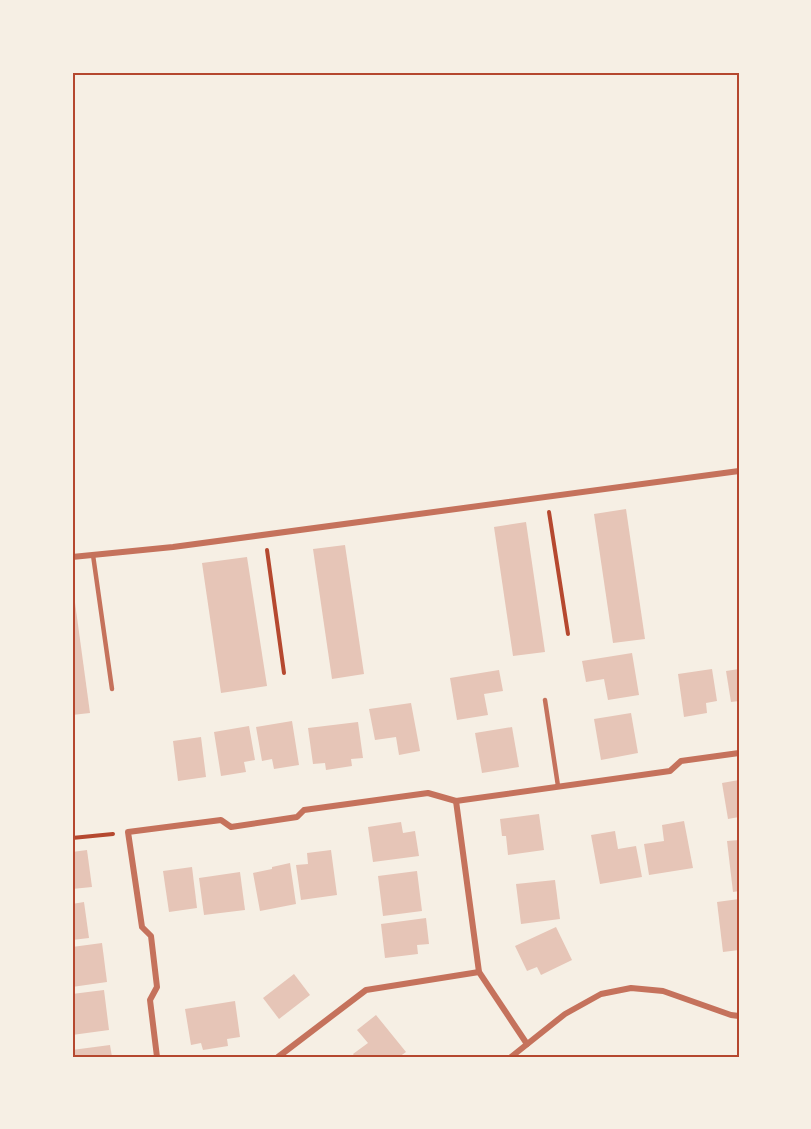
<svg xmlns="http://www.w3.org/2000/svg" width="811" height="1129" viewBox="0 0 811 1129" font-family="'Public Sans',sans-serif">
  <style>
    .building { fill: #e6c5b7 }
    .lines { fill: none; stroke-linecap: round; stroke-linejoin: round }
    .path { stroke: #b5482f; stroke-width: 4 }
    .service { stroke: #c5725c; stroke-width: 4.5 }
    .minor { stroke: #c5725c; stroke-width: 6 }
    .neatline { fill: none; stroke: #b5482f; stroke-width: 2 }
  </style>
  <rect width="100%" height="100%" fill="#f6efe4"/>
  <g class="building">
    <path d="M626,509L645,639L613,643L594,514Z"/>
    <path d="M526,522L545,652L513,656L494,527Z"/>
    <path d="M345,545L364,674L332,679L313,549Z"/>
    <path d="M247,557L267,686L221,693L202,563Z"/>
    <path d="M72,588H73L90,713L72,715Z"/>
    <path d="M632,653L639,695L608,700L604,679L586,682L582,661Z"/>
    <path d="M712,669L717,701L706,703L707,713L684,717L678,674Z"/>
    <path d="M739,669V701L731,702L726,671Z"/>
    <path d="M499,670L503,691L484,694L488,715L457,720L450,678Z"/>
    <path d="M411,703L420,751L399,755L396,737L375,740L369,709Z"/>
    <path d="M631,713L638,753L601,760L594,719Z"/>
    <path d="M292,721L299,765L274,769L272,759L262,761L256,727Z"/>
    <path d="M358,722L363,758L351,759L352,766L326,770L325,763L313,764L308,728Z"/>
    <path d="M249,726L255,760L244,762L246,772L221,776L214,732Z"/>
    <path d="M512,727L519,767L482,773L475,733Z"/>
    <path d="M201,737L206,777L178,781L173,741Z"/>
    <path d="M739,780V817L728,819L722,783Z"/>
    <path d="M539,814L544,850L508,855L506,836H502L500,819Z"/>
    <path d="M684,821L693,868L649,875L644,844L664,841L662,825Z"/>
    <path d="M401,822L403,833L415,831L419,856L373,862L368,827Z"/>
    <path d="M615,831L618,849L636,846L642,877L600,884L591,835Z"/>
    <path d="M739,840V891L733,892L727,841Z"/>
    <path d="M87,850L92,887L72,889V852Z"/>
    <path d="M331,850L337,895L301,900L296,865L308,864L307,853Z"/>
    <path d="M290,863L296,904L260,911L253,873L272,869V867Z"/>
    <path d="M192,867L197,908L169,912L163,871Z"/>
    <path d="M417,871L422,911L383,916L378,876Z"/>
    <path d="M240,872L245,910L204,915L199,878Z"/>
    <path d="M555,880L560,919L521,924L516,884Z"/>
    <path d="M739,899V950L723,952L717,902Z"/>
    <path d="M84,902L89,938L72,940V904Z"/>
    <path d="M426,918L429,944L417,945L418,954L385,958L381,924Z"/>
    <path d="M556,927L572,960L541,975L537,967L527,971L515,946Z"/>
    <path d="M102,943L107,982L72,987V947Z"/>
    <path d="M294,974L310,995L279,1019L263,998Z"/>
    <path d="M104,990L109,1030L72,1035V994Z"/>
    <path d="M235,1001L240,1037L227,1039L228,1046L203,1050L201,1043L191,1045L185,1009Z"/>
    <path d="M376,1015L406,1052L399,1057H355L353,1054L368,1043L357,1030Z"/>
    <path d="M110,1045L112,1057H73L72,1050Z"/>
  </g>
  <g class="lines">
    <g class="path">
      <path d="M549,512L568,634"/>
      <path d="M267,550L284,673"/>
      <path d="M72,838L113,834"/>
    </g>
    <g class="service">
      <path d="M93,555L112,689"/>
      <path d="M545,700L558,786"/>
    </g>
    <g class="minor">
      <path d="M72,557L173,547L739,471"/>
      <path d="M456,801L479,972L527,1044"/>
      <path d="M157,1057L150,1000L157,987L151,936L142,927L128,832L221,820L231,827L297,817L304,810L428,793L456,801L670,771L681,761L739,753"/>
      <path d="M278,1057L366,990L479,972"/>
      <path d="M511,1057L565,1014L601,994L631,988L663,991L731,1015L739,1016"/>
    </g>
  </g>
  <rect width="811" height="1129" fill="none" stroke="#f6efe4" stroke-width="147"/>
  <rect x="74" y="74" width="664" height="982" class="neatline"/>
</svg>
